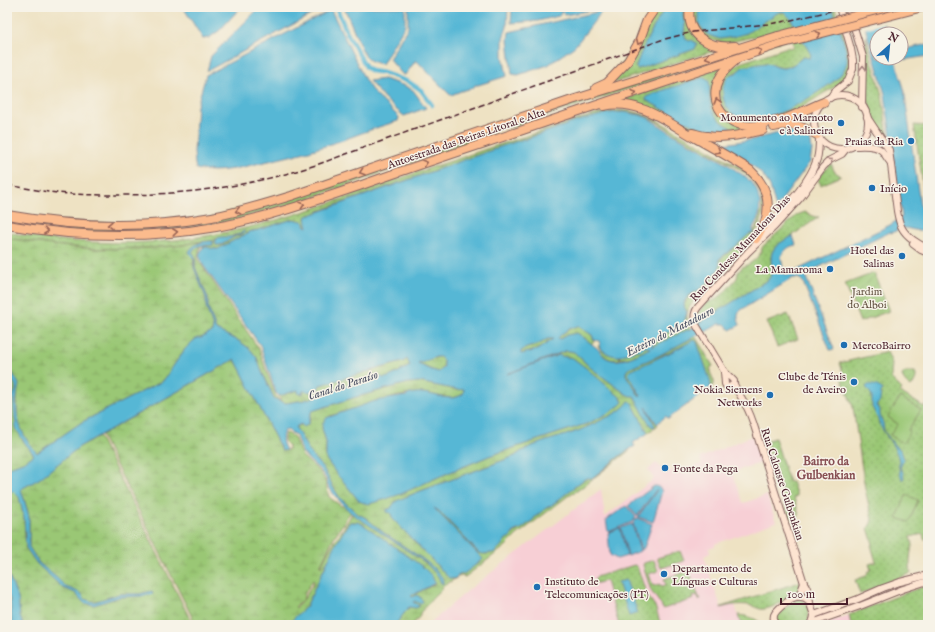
<svg xmlns="http://www.w3.org/2000/svg" width="935" height="632" viewBox="0 0 935 632" font-family="'IM FELL English',serif">
  <style>
    .built { fill: #f7cfd5 }
    .grass { fill: url(#grass-dots); stroke: #727350; fill-rule: evenodd }
    .wetland { fill: url(#wetland-marsh); stroke: #727350; fill-rule: evenodd }
    .garden { fill: url(#garden-furrows); stroke: #727350 }
    .pitch { fill: #9ac775; stroke: #727350 }
    .water { fill: #57b7d5; stroke: #506b80; fill-rule: evenodd }
    .pier { fill: #eee2c3 }
    .lines { fill: none; stroke-linecap: round; stroke-linejoin: round }
    .canal { stroke: #57b7d5; stroke-width: 4.5 }
    .secondary-casing { stroke: #836360; stroke-width: 8 }
    .motorway-casing { stroke: #836360; stroke-width: 10 }
    .secondary { stroke: #fde4d1; stroke-width: 6 }
    .motorway { stroke: #fbbb8d; stroke-width: 8 }
    .rail { stroke: #4a1f2b; stroke-width: 1.5; stroke-dasharray: 6 3; stroke-linecap: butt }
    .motorway-bridge-casing { stroke: #836360; stroke-width: 10; stroke-linecap: butt }
    .motorway-bridge { stroke: #fbbb8d; stroke-width: 8 }
    .oneway { stroke: #9a6557 }
    .oneway2 { stroke: #a4827e }
    .poi-dot { fill: #1f6fb2; stroke: #f7f3e8; stroke-width: 1.5 }
    .labels { text-anchor: middle; stroke-width: 3; stroke-linejoin: round; paint-order: stroke }
    .poi-label { font-size: 11px; fill: #4a1f2b; stroke: #f7f3e8; text-anchor: end }
    .street-label { font-size: 11px; fill: #4a1f2b; stroke: #f7f3e8 }
    .park-label { font-size: 11px; fill: #625141; stroke: #f7f3e8 }
    .water-label { font-size: 12px; font-style: italic; fill: #4f5466; stroke: #f7f3e8 }
    .neighbourhood-label { font-size: 12px; font-weight: bold; fill: #885054; stroke: #f7f3e8 }
  </style>
  <defs>
    <pattern id="grass-dots" width="8" height="8" patternUnits="userSpaceOnUse"><rect width="8" height="8" fill="#9ac775"/><path d="M2 2h.1M6 6h.1" fill="none" stroke="#86aa65" stroke-width="1.8" stroke-linecap="round"/></pattern>
    <pattern id="wetland-marsh" width="20" height="14" patternUnits="userSpaceOnUse"><rect width="20" height="14" fill="#9ac775"/><path d="M1 5h8M5 5V1M11 12h8M15 12V8" fill="none" stroke="#86aa65"/></pattern>
    <pattern id="garden-furrows" width="10" height="10" patternUnits="userSpaceOnUse"><rect width="10" height="10" fill="#9ac775"/><path d="M-1 1l2-2M0 10L10 0M9 11l2-2" fill="none" stroke="#86aa65"/></pattern>
  </defs>
  <rect width="100%" height="100%" fill="#f7f3e8"/>
  <filter id="ink" filterUnits="userSpaceOnUse"><feTurbulence type="fractalNoise" baseFrequency=".025" numOctaves="2"/><feDisplacementMap in="SourceGraphic" scale="8" xChannelSelector="R" yChannelSelector="G"/><feConvolveMatrix kernelMatrix="1 2 1 2 8 2 1 2 1" color-interpolation-filters="sRGB"/></filter>
  <filter id="wash" filterUnits="userSpaceOnUse"><feTurbulence type="fractalNoise" baseFrequency=".012" numOctaves="4" result="noise"/><feDisplacementMap in="SourceGraphic" scale="16" xChannelSelector="R" yChannelSelector="G"/><feGaussianBlur stdDeviation="0.9" result="paint"/><feColorMatrix in="noise" values="0 0 0 0 0 0 0 0 0 0 0 0 0 0 0 0 0 1.4 0 .05"/><feComposite in="paint" operator="in"/></filter>
  <g filter="url(#wash)">
    <rect width="100%" height="100%" fill="#eee2c3"/>
    <g class="built">
      <path d="M752,436L761,463L732,472L743,503L767,495L776,522L715,544V546L709,548L710,553L704,556L721,607L800,582L795,594L770,608L765,609H761L752,606L743,604L735,605L741,625H428L471,588L601,489L605,517L654,479L648,470L656,463L665,471H670L692,467L701,464L700,458Z"/>
      <path d="M849,615L851,625H819Z"/>
    </g>
    <g class="grass">
      <path d="M660,7H666C653,27 644,43 636,66V68L637,69L695,49L697,44L692,41H689L686,39L684,32L685,25L683,15L684,7H688L689,23L720,49L656,69L607,85L648,26L654,16Z"/>
      <path d="M693,7H699L700,25L780,12H784L791,19L812,55L810,58L803,57L795,64L782,68L767,63L742,68L736,72L730,75L724,101C732,117 738,119 755,120L847,62L843,40L832,7H835C840,23 852,54 850,69C849,73 847,77 844,80C839,85 831,89 824,93C812,101 800,109 787,114C776,118 757,124 745,123C740,122 733,119 729,115C711,98 719,74 740,63L787,47L788,48L794,47L788,29L726,43L710,40L697,30L692,17Z"/>
      <path d="M866,37L872,61L882,95L889,143L879,129L874,121L868,101L865,88Z"/>
      <path d="M785,38V40L705,64L527,122L514,127H507L512,124L547,112L675,70Z"/>
      <path d="M724,66L715,105L750,129L746,130L717,134L691,129L651,109L616,102ZM703,77L710,86V101L711,108L713,113L719,121L735,130L704,129L687,122L646,100L661,91Z"/>
      <path d="M618,110C632,110 641,113 653,118L738,166C743,170 749,173 753,178C757,182 759,187 761,192C772,218 750,242 733,260L731,259L728,262L729,264C720,274 691,300 688,311C686,317 688,323 691,329L687,330L633,357L620,359L619,358L623,354L631,353L644,346L651,347L662,335L681,325L684,322L686,312L684,309V304L688,297L698,291L719,260L736,246L749,234L753,233C762,217 766,201 756,185C746,169 722,160 706,151C697,146 687,140 677,135C668,129 659,122 649,118C640,113 629,112 619,112C611,112 601,116 593,118C560,126 529,138 497,148L496,150L495,149L319,211L307,222L308,227L306,226L304,222L293,219L258,230L250,231L248,232L247,234L235,235L229,237L218,238L213,241L196,242L184,245L151,248L94,249L51,245L7,238V232C22,235 36,237 51,239C104,245 160,244 212,235C269,225 322,206 376,187C404,177 432,167 460,158C490,147 521,138 551,128C573,121 595,113 618,110Z"/>
      <path d="M914,125L928,126V205L926,204Z"/>
      <path d="M495,132L489,135L302,201L233,220L204,225L181,229L137,232L75,231L7,222V218L49,224L197,222L488,133Z"/>
      <path d="M831,163L834,171L841,176L821,185L818,180L823,172Z"/>
      <path d="M805,212L815,217H819L793,235V236C787,239 778,243 774,249C767,258 776,271 768,280L699,323L697,317L698,312L706,303L715,300L723,294L737,278L738,272L742,267L749,264L756,259L760,253L763,246L797,215Z"/>
      <path d="M788,314L798,339L777,347L767,322Z"/>
      <path d="M887,352L892,363L891,378L902,389L900,392L924,407L926,404L928,405V541V539H924L923,534L910,537V538L913,543C910,552 909,564 911,573L860,594L855,580L866,576L868,574L867,572L871,570L869,564L876,562L871,545L873,544L868,528L871,523L872,519L865,489L853,407L841,377L844,376L840,363Z"/>
      <path d="M775,438L789,482H792L797,496L794,497L799,516L790,519L766,441Z"/>
      <path d="M680,551L684,561L661,568L657,558Z"/>
      <path d="M654,560L658,571L649,574L653,586L660,584L661,586L666,585L664,579L688,571L689,573H690L700,600H699L697,595L693,596L694,599L663,609L660,603L651,591L643,565L644,563Z"/>
      <path d="M634,565L637,566L647,595L655,606L661,625H619L606,581L598,583H596L594,581L596,577Z"/>
      <path d="M800,582C801,587 799,591 795,594C787,599 774,608 764,609C760,610 756,607 752,606C741,603 731,605 721,608V607Z"/>
      <path d="M928,585V625H851L849,615L908,592Z"/>
      <path d="M796,600C798,600 800,599 803,600C810,604 811,620 806,625H779C776,622 776,618 778,614Z"/>
      <path d="M738,615C748,616 756,618 763,625H741Z"/>
    </g>
    <g class="wetland">
      <path d="M245,232L247,234L242,236L218,249C213,250 208,246 203,247L201,245L198,256L199,261L259,349L265,367L276,396L279,400H281L279,396L298,390L303,393L302,392L303,391H315L318,389L320,385L380,368L403,362L408,358L410,366L389,377L383,378L365,379L354,384L305,400L286,403L279,401L274,398L262,372L257,358L250,349L239,341L216,330L208,307V298L195,267V263L196,259L192,252C198,243 204,246 213,245V241L215,240L216,245C223,247 225,242 231,239C235,236 240,235 244,233Z"/>
      <path d="M7,238L51,245L94,249L151,248L184,245L196,242L200,243L193,247L189,252L194,259L193,264L206,298V307L213,327L212,332L201,338L192,342L185,349L163,381L82,422L37,453C21,437 16,421 17,398C17,392 18,388 18,382C12,377 13,372 7,368Z"/>
      <path d="M578,326C585,331 594,333 594,342L591,344L585,338L567,335L560,339L558,338C564,332 570,328 578,326Z"/>
      <path d="M695,336L713,366L711,367L710,372L714,381V385L711,387L709,380L697,342L695,340L692,341L669,353L665,354L629,375L641,397L640,398L626,375V372L628,369L658,356Z"/>
      <path d="M547,339H553L537,350L521,354V351C530,345 538,347 547,339Z"/>
      <path d="M598,346H599C603,352 613,355 620,356L619,358L620,359C613,361 607,359 602,354V352Z"/>
      <path d="M566,351H570L574,352L591,368L626,394L634,396L652,427L645,408L646,407L655,422L658,425L648,433L632,403L629,402C624,409 614,414 606,418C595,423 584,429 572,433C556,439 528,444 515,456L418,492L397,501L392,506L391,513L392,518L449,578L454,579L459,575L465,573L482,560L481,557L422,496L439,511L479,553C482,553 488,555 492,553C495,552 504,542 506,539L533,520C537,514 545,508 552,505L583,480C586,478 589,479 592,477C605,470 616,458 629,449L630,450L577,491L572,493L517,535L506,546L465,577L462,576L458,577L442,587L441,590L432,599L420,613V616L412,625H395L409,607L420,606L412,602L414,601H423L419,596L412,597L411,596L412,594H415L435,584L364,525L358,522H350L346,527L326,564L317,585L306,607L295,617L288,625H196L101,435L235,359L282,451L288,450V446C284,442 283,440 285,434L287,433L294,437L302,456L320,472L325,480L329,497L341,506H344L351,513C347,515 346,519 344,523L345,524H343L334,537L320,566L321,567C327,548 342,533 351,515L353,514L426,563L438,576L441,583L443,581L423,559L384,533L366,518L358,514L340,498L333,487L329,478L323,468L312,456L296,428L297,426L309,423L311,413L312,411L356,397L408,383L419,382L458,390L464,389L463,394C451,403 434,393 420,393C412,392 406,396 398,396L330,416L322,428L326,441V459L338,476L343,481L359,501L383,500L489,456L589,423L610,412L620,405L622,399L620,398L582,366L569,357H561L559,355L507,374H506ZM313,580L314,582L304,599L296,608L295,607L303,599L305,593Z"/>
      <path d="M440,356C446,361 444,368 439,372L432,370L418,364L419,362L425,361Z"/>
      <path d="M7,371L10,373L12,380L15,384L16,389L13,397L22,439L34,455L25,461L7,468Z"/>
      <path d="M99,436L193,625H23L20,616L18,598L7,572V493L13,491L19,497L24,518L26,548L37,564L63,588L75,593L84,603L94,605L119,597L143,596L153,594L152,591L140,594H119L94,602L84,599L74,590L66,587L58,579L39,563L29,547V516L21,489L39,479L79,447Z"/>
      <path d="M7,593L10,599L12,625H7Z"/>
    </g>
    <g class="garden">
      <path d="M874,273L889,311L860,322L845,284Z"/>
      <path d="M905,372H915C918,377 914,382 912,386L911,387C906,383 903,381 902,375Z"/>
    </g>
    <g class="pitch">
      <path d="M900,397L921,410L908,430L910,432L903,443L890,435L898,424L888,417Z"/>
      <path d="M906,495L918,500L909,522L897,518Z"/>
    </g>
    <g class="water">
      <path d="M183,7H241L220,30L209,38L203,39Z"/>
      <path d="M260,7H315L318,11L207,71L211,56Z"/>
      <path d="M344,7H405V25L382,64C372,62 368,61 363,52Z"/>
      <path d="M408,7H508L507,27L503,38V56L507,76L478,85H475L473,88L461,91L451,95L449,94L416,60L406,74L403,75L389,59L408,27Z"/>
      <path d="M512,7H559L560,10L562,9V7H592L593,9H596V7H613L603,10L575,46L548,65L518,75L512,74L508,39L509,32L597,12V11L591,10L577,13L564,15L563,12L562,11L559,16L538,21L511,23Z"/>
      <path d="M666,7H684L683,15L685,25L684,32L686,39L689,41L692,40L697,44L695,49L638,69L636,68V66C644,43 653,27 666,7Z"/>
      <path d="M699,7H832C836,19 849,52 847,62C844,77 827,86 815,94C796,106 753,132 732,113C726,108 723,101 723,94C722,88 725,79 730,75C732,74 734,74 736,73C738,71 741,68 743,67C747,66 764,63 767,63C772,64 777,68 782,68C789,69 797,62 803,57L810,58L811,55L791,19L784,12H779L747,33L733,37L720,39L708,35L699,25Z"/>
      <path d="M859,7H879L887,34H877V58H901V50L928,44V56L896,61L904,89L920,205L922,208L928,210V233L906,228H903L891,233L890,232L809,272L806,276L807,280L834,349L830,350L803,282C800,278 798,278 793,278L741,310C736,315 738,319 740,325L730,330L725,324H719L705,332H703L658,356L628,369L626,372V375L640,397L641,396L629,375L628,373L630,371L669,353L692,341L695,340L697,342L710,380L711,387L668,419L666,416L657,424L646,407L655,426L654,427H653L650,425L634,396H630L626,394L591,368L574,352L570,351H565L507,374L559,355C564,358 569,356 574,359C590,370 605,385 620,397L623,402L620,405L610,412L589,423L489,456L436,478L401,494L383,500L369,504L364,503L359,501L343,481L338,476L326,459V441L322,428L323,423L326,418L375,401L406,396C424,385 447,406 463,394L464,389L458,390L419,382L408,383L356,397L312,411C308,417 311,424 304,427L301,424L297,426L296,428L312,456L323,468L329,478L333,487L340,498L358,514L366,518L384,533L423,559L434,568L442,577L443,581V584L441,583L438,576L426,563L351,513L335,496L328,486L326,478L320,470L310,461L302,452L296,436C293,433 290,433 288,430L284,431C281,439 282,443 286,450L282,451L235,359L79,447L39,479L21,489L29,516V547L39,563L58,579L66,587L74,590L82,594L84,599L94,602L119,594H140L152,591L153,594L143,596L119,597L94,605L84,603L75,593L63,588L37,564L26,548L24,518L19,497L13,491L7,493V468L25,461L34,455L22,439L16,428L14,411L13,397L16,389L15,384L12,380L10,373L7,371V368C12,371 16,379 19,384C19,388 17,392 17,397C15,419 22,437 37,453L82,422L163,381L185,349L192,342L197,338H201L212,332L213,327L206,307V298L194,268V259L189,252C193,243 204,241 213,241V245C204,246 198,243 192,252L195,256V267L208,298V307L216,330L239,341L250,349L257,358L262,372L274,398L279,401L286,403L305,400L354,384L365,379L374,377H382L383,378L389,377L410,366L407,359L403,362L380,368L320,385L316,392L314,391L312,392L303,391L302,392L304,393L300,394L298,393V390L279,396L276,393L260,345L203,265L199,255L203,247C208,246 213,250 218,249L242,236L247,234L248,232L258,230L293,219L302,221L304,222L306,226L308,227L306,219L307,216L495,149L496,150L497,148L524,139L525,140H526V139L578,121L609,113L624,112L640,115L648,118L673,134L727,164L747,178L753,184L757,191L760,203L759,216L753,228V233L749,234L736,246L719,259C720,262 720,263 720,266C718,272 704,287 698,290C690,295 679,300 687,312L684,322L681,326L662,335L655,341L651,347L687,330L691,329L699,323L768,280C776,271 767,258 774,249C778,243 787,239 793,236L796,245C788,246 784,251 781,257L784,273L787,275L890,225L902,217L885,94ZM578,326L592,335L594,340L599,341L600,344L599,346C603,352 612,357 620,356C622,355 624,354 626,354C630,353 632,353 635,350C639,350 644,351 644,346L650,348C639,354 618,366 605,357C602,355 600,351 597,348C590,343 584,337 577,333L567,335L560,339L558,338C564,331 570,328 578,326ZM547,339H553L537,350L521,354V351C530,345 538,347 547,339ZM436,357H440C443,359 444,363 444,367L439,372L432,370L418,364L419,362L421,363Z"/>
      <path d="M331,10L365,80L373,92L399,117L398,121C373,128 350,138 325,146C304,153 282,158 260,163C239,168 218,174 196,169L195,164L194,152L197,106L206,75Z"/>
      <path d="M704,77L709,80C710,87 709,93 710,100C711,116 723,124 736,130C726,131 715,132 705,129C687,125 663,109 646,100V97L661,91Z"/>
      <path d="M384,79L405,86L413,90L426,108L404,116C391,106 380,94 369,81Z"/>
      <path d="M786,131L802,132L807,136L811,142L812,150L810,162L776,208C773,199 772,189 767,181C755,163 735,154 716,145L737,142L755,139Z"/>
      <path d="M244,231L245,232L244,233C240,235 235,236 231,239C225,242 223,246 216,245L215,240C220,236 223,237 228,237C233,237 239,234 244,231Z"/>
      <path d="M868,385C873,384 879,386 883,390L881,392L880,401L876,406L879,408L880,410V415L883,423L884,431L895,446L899,448L902,453L904,459L900,468L903,472L904,478L903,480C899,475 899,468 899,462C898,451 890,442 885,433L882,429L876,415L872,407V398L871,394L866,387Z"/>
      <path d="M629,401H630L632,403L648,433L633,443L635,446L622,454L592,478H587L583,480L552,505L546,508L535,517L533,520L521,529L515,531L510,537L506,539L501,546L495,552L492,553L483,554L479,553L439,511L434,508L483,559L482,560L465,573L459,575L454,579L449,578L392,518L391,513L387,512V509H390L396,501L418,492L515,456C529,444 555,439 572,433C584,429 595,423 606,418C614,414 624,409 629,401Z"/>
      <path d="M654,486C658,486 659,487 662,491L653,522L638,517L657,490H656L637,516L628,506Z"/>
      <path d="M626,506L636,517L632,522L608,532L606,520Z"/>
      <path d="M637,518L652,524L644,548L641,550L633,523Z"/>
      <path d="M350,522H358L364,525L423,567L432,576L435,583L415,594H412L411,596L412,597L416,595L419,596L423,601L421,604L414,601L413,602L420,606L416,608L409,607L395,625H288L295,617L306,607L335,546L346,527Z"/>
      <path d="M632,524L640,551L628,556L621,528Z"/>
      <path d="M620,528L627,556L617,559L610,555L608,533Z"/>
      <path d="M7,572L18,598L20,616L23,625H12V624L10,599L7,593Z"/>
      <path d="M626,580L638,613L629,616L618,582Z"/>
    </g>
    <g class="pier">
      <path d="M881,7L886,23L864,29L858,11Z"/>
      <path d="M895,58H901L902,62L898,63L902,78H901Z"/>
    </g>
    <g class="lines">
      <path class="canal" d="M337,7V9L348,35L366,67L371,71L384,73L409,82L421,90L432,105"/>
    </g>
  </g>
  <g filter="url(#ink)">
    <g class="lines">
      <defs>
        <g id="secondary">
          <path d="M848,7L863,57L862,107"/>
          <circle cx="841" cy="122" r="27"/>
          <path d="M830,98L834,92L848,81L853,69V60L851,49L839,7"/>
          <path d="M867,117L889,150L897,211C898,217 899,223 902,228C906,236 919,245 928,248"/>
          <path d="M854,146C862,146 876,144 882,151C885,154 887,159 890,162"/>
          <path d="M763,231C781,211 809,185 817,159C819,152 819,145 819,137"/>
          <path d="M913,244L921,250L928,253"/>
          <path d="M724,371L725,384L726,386L732,389"/>
          <path d="M734,384C738,393 741,396 745,404C751,414 754,425 757,435L804,583C809,588 808,595 810,602C810,607 813,611 814,615C814,619 812,622 811,625"/>
          <path d="M729,387L733,385L734,381L724,371L695,323C694,316 694,312 698,307L748,252L775,226L801,197L823,167L830,160L842,154L846,149"/>
          <path d="M798,596L801,591L804,583"/>
          <path d="M814,615L858,599L883,588L900,582L928,575"/>
          <path d="M812,623L860,606L903,589L928,581"/>
          <path d="M775,625C774,622 773,619 774,615C776,610 791,597 797,597C802,596 806,598 809,601"/>
        </g>
        <g id="motorway">
          <path d="M690,7C685,36 710,49 735,46"/>
          <path d="M735,61C729,66 723,71 719,79C707,103 726,127 752,126C757,126 762,124 766,123C772,122 779,120 784,119C798,114 811,107 824,102"/>
          <path d="M596,88L607,83L628,61L639,42L647,20L656,7"/>
          <path d="M604,106C639,98 668,123 697,139C715,149 733,159 750,170C765,184 772,201 765,222C763,227 759,233 756,239"/>
          <path d="M774,127C795,122 799,125 817,135"/>
          <path d="M692,133C697,134 702,136 707,136C726,139 744,134 763,130"/>
          <path d="M7,215C75,227 144,229 212,217C239,212 265,204 291,196L572,100L778,36"/>
          <path d="M7,225C76,237 147,239 216,227C265,218 312,202 359,186C401,171 443,157 485,143C583,109 682,77 780,44"/>
        </g>
      </defs>
      <use href="#secondary" class="secondary-casing"/>
      <use href="#motorway" class="motorway-casing"/>
      <use href="#secondary" class="secondary"/>
      <use href="#motorway" class="motorway"/>
      <path class="rail" d="M7,185C21,187 35,190 49,192C74,195 99,195 125,195C192,194 251,186 316,165L661,40L693,32L768,24L787,21L848,7"/>
      <defs>
        <g id="motorway-bridge">
          <path d="M778,36L888,7"/>
          <path d="M780,44L923,7"/>
        </g>
      </defs>
      <use href="#motorway-bridge" class="motorway-bridge-casing"/>
      <use href="#motorway-bridge" class="motorway-bridge"/>
    </g>
    <defs><path id="oneway-chevron" d="M-2-3.5L2.5 0L-2 3.5" fill="none" stroke-width="1.6" stroke-linecap="round" stroke-linejoin="round"/></defs>
    <g class="oneway">
      <use href="#oneway-chevron" transform="translate(818 34) rotate(-15)"/>
      <use href="#oneway-chevron" transform="translate(639 42) rotate(115)"/>
      <use href="#oneway-chevron" transform="translate(759 51) rotate(-18)"/>
      <use href="#oneway-chevron" transform="translate(708 57) rotate(163)"/>
      <use href="#oneway-chevron" transform="translate(634 93) rotate(-18)"/>
      <use href="#oneway-chevron" transform="translate(717 101) rotate(-106)"/>
      <use href="#oneway-chevron" transform="translate(718 151) rotate(30)"/>
      <use href="#oneway-chevron" transform="translate(425 163) rotate(-19)"/>
      <use href="#oneway-chevron" transform="translate(362 172) rotate(161)"/>
      <use href="#oneway-chevron" transform="translate(302 205) rotate(-18)"/>
      <use href="#oneway-chevron" transform="translate(238 211) rotate(167)"/>
      <use href="#oneway-chevron" transform="translate(110 225) rotate(179)"/>
      <use href="#oneway-chevron" transform="translate(46 231) rotate(7)"/>
      <use href="#oneway-chevron" transform="translate(175 232) rotate(-6)"/>
    </g>
    <g class="oneway2">
      <use href="#oneway-chevron" transform="translate(863 68) rotate(-90)"/>
      <use href="#oneway-chevron" transform="translate(830 161) rotate(-35)"/>
    </g>
  </g>
  <g class="poi-dot">
    <circle cx="841" cy="123" r="4"/>
    <circle cx="911" cy="141" r="4"/>
    <circle cx="872" cy="188" r="4"/>
    <circle cx="902" cy="256" r="4"/>
    <circle cx="830" cy="269" r="4"/>
    <circle cx="844" cy="345" r="4"/>
    <circle cx="854" cy="382" r="4"/>
    <circle cx="770" cy="395" r="4"/>
    <circle cx="665" cy="468" r="4"/>
    <circle cx="664" cy="574" r="4"/>
    <circle cx="537" cy="587" r="4"/>
  </g>
  <g class="labels">
    <g class="poi-label">
      <text x="833" y="121">Monumento ao Marnoto<tspan x="833" dy="13">e à Salineira</tspan></text>
      <text x="903" y="145">Praias da Ria</text>
      <text x="880" y="192" text-anchor="start">Início</text>
      <text x="894" y="254">Hotel das<tspan x="894" dy="13">Salinas</tspan></text>
      <text x="822" y="273">La Mamaroma</text>
      <text x="852" y="349" text-anchor="start">MercoBairro</text>
      <text x="846" y="380">Clube de Ténis<tspan x="846" dy="13">de Aveiro</tspan></text>
      <text x="762" y="393">Nokia Siemens<tspan x="762" dy="13">Networks</tspan></text>
      <text x="673" y="472" text-anchor="start">Fonte da Pega</text>
      <text x="672" y="572" text-anchor="start">Departamento de<tspan x="672" dy="13">Línguas e Culturas</tspan></text>
      <text x="545" y="585" text-anchor="start">Instituto de<tspan x="545" dy="13">Telecomunicações (IT)</tspan></text>
    </g>
    <g class="street-label">
      <text transform="translate(466 138) rotate(-19)" y="4">Autoestrada das Beiras Litoral e Alta</text>
      <text transform="translate(740 248) rotate(-47)" y="4">Rua Condessa Mumadona Dias</text>
      <text transform="translate(783 484) rotate(72)" y="4">Rua Calouste Gulbenkian</text>
    </g>
    <g class="park-label">
      <text x="867" y="295">Jardim<tspan x="867" dy="13">do Alboi</tspan></text>
    </g>
    <g class="water-label">
      <text transform="translate(670 331) rotate(-27)" y="4">Esteiro do Matadouro</text>
      <text transform="translate(343 385) rotate(-18)" y="4">Canal do Paraíso</text>
    </g>
    <g class="neighbourhood-label">
      <text x="826" y="465">Bairro da<tspan x="826" dy="14">Gulbenkian</tspan></text>
    </g>
  </g>
  <rect width="935" height="632" fill="none" stroke="#f7f3e8" stroke-width="24"/>
  <g transform="translate(889 46) rotate(27)"><circle r="19" fill="#f7f3e8" stroke="#b29e9c"/>
  <path d="M0-3L7 15L0 10L-7 15Z" fill="#1f6fb2"/>
  <text y="-6" font-size="11" font-weight="bold" text-anchor="middle" fill="#4a1f2b">N</text>
  </g>
  <path d="M781 598v6h66v-6" fill="none" stroke="#4a1f2b" stroke-width="2"/>
  <text x="787" y="598" font-size="12" fill="#4a1f2b" stroke="#f7f3e8" stroke-width="3" paint-order="stroke">100 m</text>
</svg>
